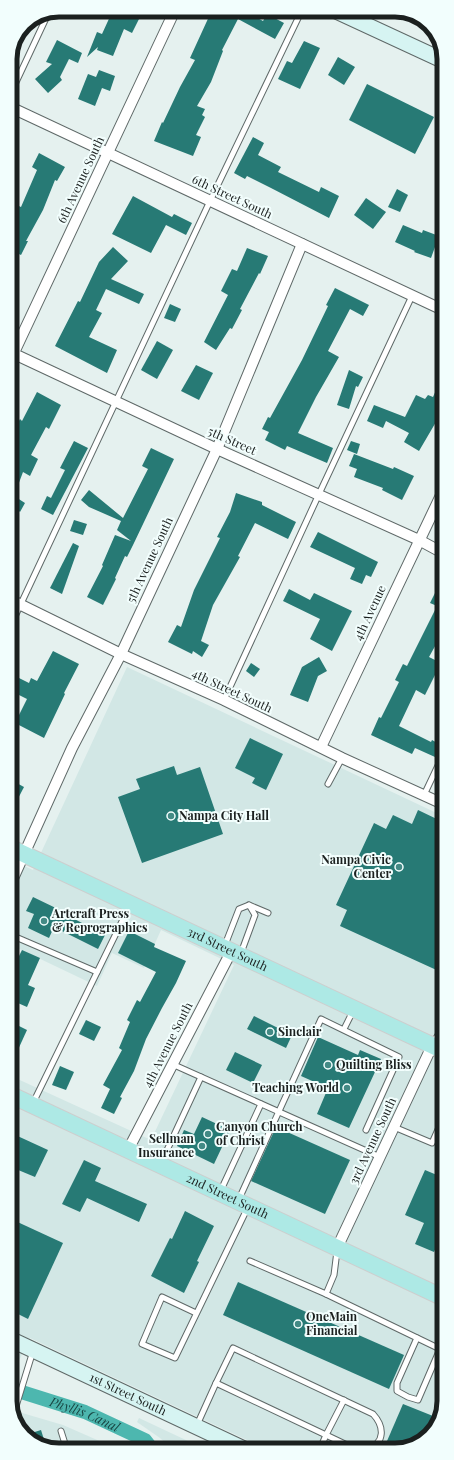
<svg xmlns="http://www.w3.org/2000/svg" width="454" height="1460" viewBox="0 0 454 1460" font-family="'Playfair Display',serif">
  <style>
    .built { fill: #d2e7e5 }
    .lines { fill: none; stroke-linecap: round; stroke-linejoin: round }
    .canal { stroke: #4db7af; stroke-width: 14 }
    .building { fill: #277a75 }
    .lane-casing { stroke: #5f6968; stroke-width: 7 }
    .street-casing { stroke: #5f6968; stroke-width: 12 }
    .secondary-casing { stroke: #5f6968; stroke-width: 17 }
    .primary-casing { stroke: #cdcece; stroke-width: 18 }
    .lane { stroke: #fff; stroke-width: 5 }
    .street { stroke: #fff; stroke-width: 10 }
    .secondary { stroke: #d6f4f2; stroke-width: 15 }
    .primary { stroke: #ade9e5; stroke-width: 16 }
    .poi-dot { fill: #438a85; stroke: #f2fefd; stroke-width: 1.5 }
    .labels { text-anchor: middle; stroke-width: 4; stroke-linejoin: round; paint-order: stroke }
    .street-label { font-size: 12px; fill: #1b201f; stroke: #f2fefd }
    .poi-label { font-size: 12px; font-weight: bold; fill: #1b201f; stroke: #f2fefd; text-anchor: start }
    .water-label { font-size: 13px; font-style: italic; fill: #194845; stroke: #f2fefd }
    .rim { fill: none; stroke: #1b201f; stroke-width: 5 }
  </style>
  <rect width="100%" height="100%" fill="#e5f1ef"/>
  <g class="built">
    <path d="M127,667L443,816L444,1401L434,1431L407,1448L266,1449L30,1338L12,1375L11,1076L151,1140L234,965L161,930L144,968L112,953L97,986L11,945V913L14,907L11,905V860L33,870Z"/>
    <path d="M12,1410L63,1425L120,1450H56L27,1438L12,1413Z"/>
    <path d="M139,1418L205,1449H172L160,1438L137,1422Z"/>
  </g>
  <g class="lines">
    <path class="canal" id="s1" d="M12,1389L85,1412L145,1440L152,1449"/>
  </g>
  <g class="building">
    <path d="M113,10H131L141,15L132,33L124,29L113,56L97,50L98,47L87,57L97,32L102,34Z"/>
    <path d="M212,10H243L263,21L267,14L284,23L275,39L238,19L222,50L223,51L211,82L197,106L205,109L202,115L205,117L196,135L201,137L193,156L154,141L162,122L163,123L180,87L195,60L190,58Z"/>
    <path d="M57,40L82,53L78,63L69,59L60,77L62,80L48,93L35,79L52,64L46,62Z"/>
    <path d="M304,41L320,48L300,89L278,79L287,61L292,63Z"/>
    <path d="M338,57L355,67L344,85L328,75Z"/>
    <path d="M99,70L115,76L110,91L102,88L95,106L78,99L88,74L96,77Z"/>
    <path d="M367,84L434,117L415,154L349,120Z"/>
    <path d="M253,137L264,143L258,155L281,167L278,172L319,192L321,187L339,196L329,218L271,188L247,176L245,179L234,173Z"/>
    <path d="M39,153L65,167L57,181L55,180L43,210L26,241H28L21,255L10,250V202L21,207L37,170L32,167Z"/>
    <path d="M397,189L408,195L400,212L388,207Z"/>
    <path d="M133,196L172,217L174,214L192,223L186,235L166,225L151,253L112,234Z"/>
    <path d="M366,198L386,212L373,229L354,215Z"/>
    <path d="M403,225L422,233L423,230L439,236L431,258L414,252L415,251L395,242Z"/>
    <path d="M113,247L128,261L111,279L144,294L139,304L106,289L96,310L102,313L89,337L117,350L107,373L55,346L78,301L80,302L99,262Z"/>
    <path d="M247,248L268,256L260,274L259,273L240,309L242,310L232,329L230,328L216,350L204,342L228,295L221,291L232,269L237,271Z"/>
    <path d="M335,288L369,305L363,316L350,309L328,351L339,357L316,397L298,433L333,448L327,463L287,446L285,450L265,440L269,432L262,429L268,417L270,418L302,360L328,306L326,305Z"/>
    <path d="M170,304L181,309L175,322L164,318Z"/>
    <path d="M157,341L173,350L157,379L141,370Z"/>
    <path d="M196,365L213,373L199,400L181,391Z"/>
    <path d="M349,370L363,377L358,387L356,386L349,409L337,405Z"/>
    <path d="M443,374V410L419,451L404,442L409,433L386,421L383,428L367,421L374,405L405,417L416,395L425,399L428,395L433,397Z"/>
    <path d="M37,392L61,405L49,429L46,427L31,455L38,459L30,476L23,472L14,496L25,503L20,512L19,511L11,527V435L20,419L22,421Z"/>
    <path d="M74,441L88,448L53,515L41,509L47,496L51,498L65,470L60,468Z"/>
    <path d="M351,441L360,444L357,454L347,450Z"/>
    <path d="M151,448L174,459L134,543L127,557L125,556L115,578L116,579L103,605L87,597L103,566L102,565L115,535L131,541L117,530L121,521L89,507L81,500L89,490L123,518L148,469L142,466Z"/>
    <path d="M354,454L393,469L394,467L414,476L402,500L382,490L383,488L354,477L357,469L349,466Z"/>
    <path d="M236,493L262,502V505L296,522L288,539L255,523L238,556L240,557L213,605L201,641L209,645L202,657L193,651L192,654L168,642L177,625L181,627L194,590L220,538L217,537L230,512Z"/>
    <path d="M74,520L87,524L83,535L70,531Z"/>
    <path d="M318,532L378,562L371,577L366,575L362,584L350,579L355,568L310,547Z"/>
    <path d="M73,543L79,546L62,594L50,588Z"/>
    <path d="M443,577V641L439,639L429,657L441,663L425,695L416,690L399,726L431,742L432,740L441,745L435,757L415,748L412,754L371,735L379,717L381,718L399,682L395,680L403,664L407,666L437,606L430,603Z"/>
    <path d="M289,589L310,600L314,593L352,611L332,651L310,639L320,619L283,601Z"/>
    <path d="M53,651L79,664L64,693L65,694L44,738L15,723L27,699L11,691V674L29,683L31,678L37,681Z"/>
    <path d="M319,657L327,671L318,676L308,702L290,695L302,667Z"/>
    <path d="M251,663L260,669L254,677L246,671Z"/>
    <path d="M250,738L283,754L266,790L252,783L255,778L235,768Z"/>
    <path d="M174,766L177,775L200,767L223,834L142,863L118,797L140,789L136,779Z"/>
    <path d="M11,780L24,787L11,812Z"/>
    <path d="M418,810L443,822V973L340,926L347,910L336,905L374,823L386,829L393,815L412,824Z"/>
    <path d="M33,897L62,911L61,912L105,935L98,949L54,927L49,938L28,928L34,914L26,911Z"/>
    <path d="M129,931L155,944L154,947L186,961L176,983L162,1008L146,1039L134,1071L120,1097L122,1098L114,1114L101,1108L110,1089L103,1085L122,1050L119,1048L130,1022L127,1020L137,1000L140,1002L156,972L118,953Z"/>
    <path d="M22,950L40,958L28,985L35,988L27,1007L11,1000V972Z"/>
    <path d="M254,1016L292,1035L286,1048L247,1029Z"/>
    <path d="M86,1020L101,1027L94,1041L79,1034Z"/>
    <path d="M11,1022L27,1030L11,1065Z"/>
    <path d="M318,1037L358,1055L360,1050L381,1059L349,1128L317,1114L328,1088L301,1076Z"/>
    <path d="M235,1052L262,1065L253,1083L226,1070Z"/>
    <path d="M60,1066L74,1072L66,1090L52,1085Z"/>
    <path d="M202,1117L230,1130L214,1164L177,1146L184,1130L194,1134Z"/>
    <path d="M276,1127L350,1160L325,1214L251,1181Z"/>
    <path d="M11,1133L48,1150L35,1177L11,1167Z"/>
    <path d="M84,1160L101,1168L95,1181L147,1204L139,1222L87,1198L80,1212L62,1204Z"/>
    <path d="M425,1170L444,1178V1230L434,1252L415,1244L424,1223L405,1215Z"/>
    <path d="M185,1211L214,1226L197,1261L199,1262L184,1293L151,1276L170,1238L172,1239Z"/>
    <path d="M11,1219L63,1243L28,1319L12,1311Z"/>
    <path d="M238,1282L404,1355L389,1389L223,1315Z"/>
    <path d="M403,1404L438,1418L432,1432L407,1448H384Z"/>
    <path d="M41,1430L46,1446L27,1438L25,1435Z"/>
  </g>
  <g class="lines">
    <defs>
      <g id="lane">
        <path d="M10,95L48,14"/>
        <path d="M11,625L210,201L302,10"/>
        <path d="M224,700L319,494L412,296"/>
        <path d="M328,784L342,758"/>
        <path d="M424,795L443,755"/>
        <path d="M249,905L268,913"/>
        <path d="M11,935L97,972"/>
        <path d="M225,945L239,909L249,905L255,915L241,953"/>
        <path d="M344,1029L353,1011"/>
        <path d="M433,1043L444,1025"/>
        <path d="M172,1064L380,1157"/>
        <path d="M33,1103L130,905"/>
        <path d="M394,1127L432,1143L444,1116"/>
        <path d="M161,1163L201,1077"/>
        <path d="M221,1190L261,1104"/>
        <path d="M239,1199L321,1019L399,1057L366,1130"/>
        <path d="M337,1251L334,1275L326,1294L440,1349L444,1341"/>
        <path d="M250,1261L326,1294"/>
        <path d="M196,1313L162,1297L142,1344L175,1358L247,1209"/>
        <path d="M417,1338L397,1383V1391L408,1397L418,1400L440,1349"/>
        <path d="M216,1383L233,1348L373,1414C384,1426 386,1443 367,1449"/>
        <path d="M344,1400L326,1435L347,1445L362,1449"/>
        <path d="M13,1416L33,1351"/>
        <path d="M197,1425L216,1383L326,1435L320,1449"/>
        <path d="M61,1431L67,1450"/>
      </g>
      <g id="street">
        <path d="M10,107L443,310"/>
        <path d="M10,352L217,449L419,540L443,553"/>
        <path d="M10,361L175,10"/>
        <path d="M11,600L121,654L224,700L342,758L443,804"/>
        <path d="M321,747L443,491"/>
        <path d="M11,883L72,748L121,654L217,449L302,244"/>
        <path d="M128,1150L231,952"/>
        <path d="M337,1248L432,1046"/>
      </g>
      <g id="secondary">
        <path d="M334,10L442,60"/>
        <path id="s2" d="M12,1340L244,1449"/>
      </g>
      <g id="primary">
        <path id="s3" d="M11,848L444,1051"/>
        <path id="s4" d="M11,1095L444,1298"/>
      </g>
    </defs>
    <use href="#lane" class="lane-casing"/>
    <use href="#street" class="street-casing"/>
    <use href="#secondary" class="secondary-casing"/>
    <use href="#primary" class="primary-casing"/>
    <use href="#lane" class="lane"/>
    <use href="#street" class="street"/>
    <use href="#secondary" class="secondary"/>
    <use href="#primary" class="primary"/>
  </g>
  <g class="poi-dot">
    <circle cx="171" cy="816" r="4"/>
    <circle cx="399" cy="867" r="4"/>
    <circle cx="44" cy="921" r="4"/>
    <circle cx="270" cy="1032" r="4"/>
    <circle cx="328" cy="1065" r="4"/>
    <circle cx="347" cy="1088" r="4"/>
    <circle cx="208" cy="1134" r="4"/>
    <circle cx="202" cy="1146" r="4"/>
    <circle cx="298" cy="1324" r="4"/>
  </g>
  <g class="labels">
    <g class="street-label">
      <text transform="translate(81 180) rotate(-65)" y="4">6th Avenue South</text>
      <text transform="translate(232 197) rotate(25)" y="4">6th Street South</text>
      <text transform="translate(232 441) rotate(24)" y="4">5th Street</text>
      <text transform="translate(150 560) rotate(-65)" y="4">5th Avenue South</text>
      <text transform="translate(370 613) rotate(-65)" y="4">4th Avenue</text>
      <text transform="translate(232 691) rotate(25)" y="4">4th Street South</text>
      <text dy="4" stroke="none"><textPath href="#s3" startOffset="239">3rd Street South</textPath></text>
      <text transform="translate(168 1045) rotate(-63)" y="4">4th Avenue South</text>
      <text transform="translate(373 1141) rotate(-65)" y="4">3rd Avenue South</text>
      <text dy="4" stroke="none"><textPath href="#s4" startOffset="239">2nd Street South</textPath></text>
      <text dy="4" stroke="none"><textPath href="#s2" startOffset="128">1st Street South</textPath></text>
    </g>
    <g class="poi-label">
      <text x="179" y="820">Nampa City Hall</text>
      <text x="391" y="864" text-anchor="end">Nampa Civic<tspan x="391" dy="14">Center</tspan></text>
      <text x="52" y="918">Artcraft Press<tspan x="52" dy="14">&amp; Reprographics</tspan></text>
      <text x="278" y="1036">Sinclair</text>
      <text x="336" y="1069">Quilting Bliss</text>
      <text x="339" y="1092" text-anchor="end">Teaching World</text>
      <text x="216" y="1131">Canyon Church<tspan x="216" dy="14">of Christ</tspan></text>
      <text x="194" y="1143" text-anchor="end">Sellman<tspan x="194" dy="14">Insurance</tspan></text>
      <text x="306" y="1321">OneMain<tspan x="306" dy="14">Financial</tspan></text>
    </g>
    <g class="water-label">
      <text dy="5" stroke="none"><textPath href="#s1" startOffset="77">Phyllis Canal</textPath></text>
    </g>
  </g>
  <path d="M0 0H454V1460H0ZM59 17H395A42 42 0 0 1 437 59V1401A42 42 0 0 1 395 1443H59A42 42 0 0 1 17 1401V59A42 42 0 0 1 59 17Z" fill="#f2fefd" fill-rule="evenodd"/>
  <path class="rim" d="M59 17H395A42 42 0 0 1 437 59V1401A42 42 0 0 1 395 1443H59A42 42 0 0 1 17 1401V59A42 42 0 0 1 59 17Z"/>
</svg>
